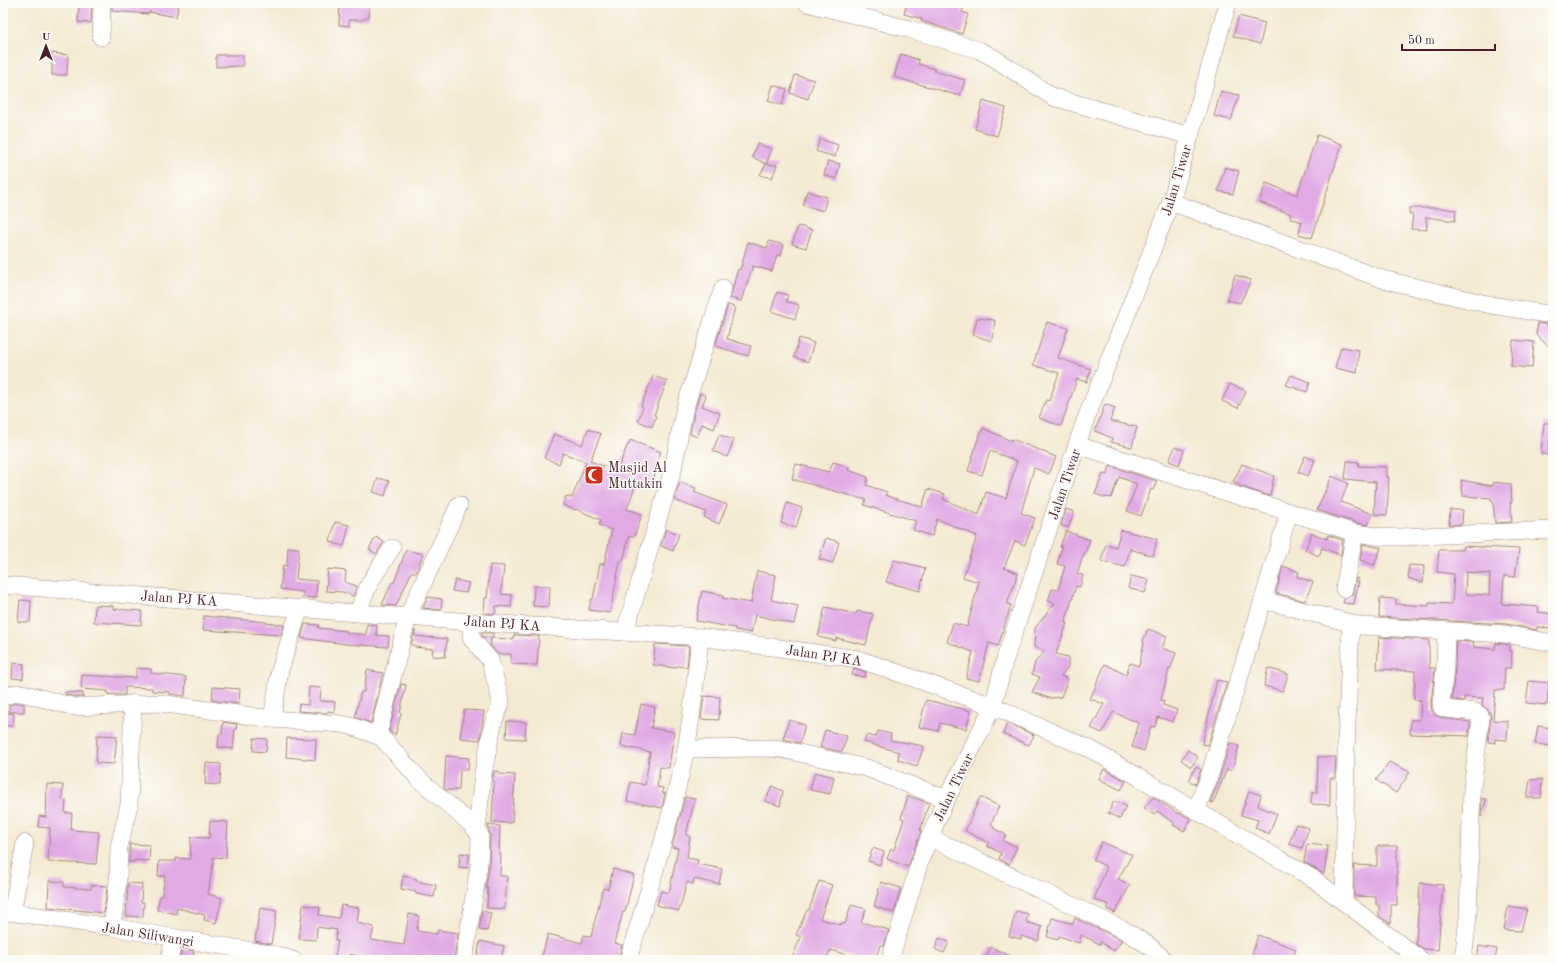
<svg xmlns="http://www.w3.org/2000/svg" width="1556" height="963" viewBox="0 0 1556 963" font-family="'Old Standard TT',serif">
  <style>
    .building { fill: #e1aae5; fill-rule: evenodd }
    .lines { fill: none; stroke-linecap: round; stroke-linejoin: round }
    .minor-casing { stroke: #9f847f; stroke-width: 18 }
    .minor { stroke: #fff; stroke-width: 17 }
    .labels { text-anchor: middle; stroke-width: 3; stroke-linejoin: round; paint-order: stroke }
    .street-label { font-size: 14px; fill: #4a1f2b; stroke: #fdfcf7 }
    .poi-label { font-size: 14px; fill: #4a1f2b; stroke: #fdfcf7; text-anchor: start }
  </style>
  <rect width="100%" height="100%" fill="#fdfcf7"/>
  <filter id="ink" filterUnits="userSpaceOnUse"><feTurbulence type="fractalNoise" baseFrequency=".025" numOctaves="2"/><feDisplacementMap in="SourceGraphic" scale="8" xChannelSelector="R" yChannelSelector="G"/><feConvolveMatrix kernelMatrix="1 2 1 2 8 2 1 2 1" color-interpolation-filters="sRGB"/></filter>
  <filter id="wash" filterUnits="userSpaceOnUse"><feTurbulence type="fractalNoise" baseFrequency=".012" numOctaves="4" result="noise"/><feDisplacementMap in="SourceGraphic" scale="16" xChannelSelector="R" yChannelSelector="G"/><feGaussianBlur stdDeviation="0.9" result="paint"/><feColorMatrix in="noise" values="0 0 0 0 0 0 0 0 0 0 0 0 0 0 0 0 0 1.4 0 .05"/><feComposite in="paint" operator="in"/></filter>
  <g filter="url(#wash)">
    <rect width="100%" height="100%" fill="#f4ead3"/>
    <g id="blocks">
      <g class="building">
        <path d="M79,3H92L91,23L78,22Z"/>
        <path d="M112,3H179L176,17L149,12L148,14L112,11Z"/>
        <path d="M340,3L369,5V17L361,20H349V26L339,25Z"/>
        <path d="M907,3H965L962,12L968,14L962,34L921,21L922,19L904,14Z"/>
        <path d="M1239,16L1265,23L1260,44L1233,36Z"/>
        <path d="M52,53L68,55L67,75H52Z"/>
        <path d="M901,54L919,60L918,64L935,69L934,71L965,80L960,96L894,77Z"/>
        <path d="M216,55H243V66L216,67Z"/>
        <path d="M795,75L814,80L808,99L790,93Z"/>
        <path d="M773,85L787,89L782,105L768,101Z"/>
        <path d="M1221,91L1239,95L1231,120L1214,116Z"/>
        <path d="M983,101L1006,108L997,136L975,129Z"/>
        <path d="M1317,135L1342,144L1312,238L1299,234L1302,222L1290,218L1291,214L1259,202L1266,183L1297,195Z"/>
        <path d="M820,139L838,145L835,157L816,151Z"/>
        <path d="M757,144L772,149L766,164L752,157Z"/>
        <path d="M828,161L840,164L836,179L824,175Z"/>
        <path d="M766,164L777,165L772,178L760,175Z"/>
        <path d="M1225,167L1239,171L1233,194L1218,191Z"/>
        <path d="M807,191L827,197L823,211L803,205Z"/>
        <path d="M1409,208H1441L1456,210L1455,221L1426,217L1427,230L1411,229L1413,215L1409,214Z"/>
        <path d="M798,226L812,230L806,248L792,244Z"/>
        <path d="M769,241L784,245L781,256L777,255L772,271L753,266L741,301L730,298L738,269L740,270L748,242L767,248Z"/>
        <path d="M1235,275L1251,280L1240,303L1227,300Z"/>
        <path d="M777,292L788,295L786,301L799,305L795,319L771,311Z"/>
        <path d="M728,305L735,307L727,339L751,346L748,356L715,346Z"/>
        <path d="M977,318L995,320L992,341L973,335Z"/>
        <path d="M1047,322L1068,328L1058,358L1091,369L1087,382L1077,379L1061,426L1039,418L1046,400L1049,401L1059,373L1033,365Z"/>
        <path d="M1538,323L1553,325V350L1536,335Z"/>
        <path d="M799,338L814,343L808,362L794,357Z"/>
        <path d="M1513,340L1534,342L1532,368L1511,366Z"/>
        <path d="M1341,347L1359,350L1357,373L1335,368Z"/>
        <path d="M1291,375L1310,382L1307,392L1286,385Z"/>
        <path d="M653,376L667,381L654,415L656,416L652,427L638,421L643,407L641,406Z"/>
        <path d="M1230,384L1246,391L1238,408L1222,401Z"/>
        <path d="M700,393L706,396L702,406L720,413L714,429L702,424L697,437L690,434L694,413Z"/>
        <path d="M1105,404L1115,408L1110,421L1137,427L1132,447L1111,442L1112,438L1095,431Z"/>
        <path d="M1544,423H1553V455L1541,454Z"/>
        <path d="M983,428L1011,441L1012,439L1056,457L1049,474L1034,468L1021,513L1035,518L1025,545L1015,541L1004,568L1018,573L1007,604L1011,605L998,646L989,643L979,681L966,678L973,652L947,642L953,623L967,627L979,582L963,577L977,536L937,519L932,536L913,530L916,521L864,505L866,500L792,479L796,464L829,472L833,462L849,467L848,470L868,477L866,485L887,492L885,495L922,507L928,489L945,494L943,499L979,515L986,492L1006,498L1017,461L990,451L982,475L968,471L977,442Z"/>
        <path d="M588,429L601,434L590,461L617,471L628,444L629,445L630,440L661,452L654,469L656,470L651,488L636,484L627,509L642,514L634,537L629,536L623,561H620L610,613L589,610L591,599H593L600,564H604L612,530L599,525L601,520L576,509L575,510L563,505L566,496L572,498L586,462L563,453L559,464L544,458L554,434L582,445Z"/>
        <path d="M719,435L734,440L727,457L713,451Z"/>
        <path d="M1175,447L1184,450L1179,465L1169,461Z"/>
        <path d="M1305,456L1315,460L1308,476L1298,472Z"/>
        <path d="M1347,461L1359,462L1358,466L1387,467V477H1389L1387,515L1374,514L1376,482L1345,479Z"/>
        <path d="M1242,464L1274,476L1270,496L1242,487L1233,482Z"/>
        <path d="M1110,466L1157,481L1153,490L1151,489L1141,516L1127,511L1137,484L1119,477L1111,498L1106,497V498L1095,494L1103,474L1107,475Z"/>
        <path d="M1332,476L1348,483L1341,502L1372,514L1368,525L1357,523L1317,510Z"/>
        <path d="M378,478L389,481L385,496L373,492Z"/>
        <path d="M1461,480L1493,486V482L1511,484L1512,503L1510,502L1512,522L1495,523L1493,500H1491V498L1463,496Z"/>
        <path d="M680,482L696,488L694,492L727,505L719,524L704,517L706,512L674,500Z"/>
        <path d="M787,503L802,508L796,528L781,523Z"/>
        <path d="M1066,509L1074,512L1068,528L1061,525Z"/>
        <path d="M1450,510H1463L1462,524L1449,525Z"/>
        <path d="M335,522L349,525L344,546L330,542Z"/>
        <path d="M666,529L679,534L673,551L661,546Z"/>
        <path d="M1121,530L1157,539L1153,556L1130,549L1125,567L1101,561L1106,544L1116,547Z"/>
        <path d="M1066,531L1090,540L1084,555H1083L1077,574L1083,575L1080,587L1076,586L1065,623H1067L1056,654L1068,657V667L1061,676L1068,679L1061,697L1049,698L1032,692L1040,677L1032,674L1035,662L1045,651L1034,647L1035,628L1055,603L1048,601L1052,589L1058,590L1065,566L1057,564L1062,547H1060Z"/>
        <path d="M1312,533L1327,539L1328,535L1343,540L1341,555L1322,548L1319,556L1305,550Z"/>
        <path d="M376,537L384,542L376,554L369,549Z"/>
        <path d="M826,538L839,542L833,563L819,559Z"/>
        <path d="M1363,544L1381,548L1374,565L1360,560Z"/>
        <path d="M1464,546L1519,549L1515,577L1504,576L1502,604L1539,607L1538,612L1553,614V628L1537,627V630L1506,624L1379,617L1380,598L1396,599V604L1429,606V603L1452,604L1454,574L1437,572L1439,550H1463ZM1466,572L1490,574L1489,595L1465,594Z"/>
        <path d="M288,547L299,548L296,579L317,581L316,598L302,597L303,592L280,589L283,565L287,566Z"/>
        <path d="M406,550L423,554L416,573L412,571L396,606L382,605L392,582L394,583Z"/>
        <path d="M894,560L925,568L920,591L886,582Z"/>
        <path d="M490,565L504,566L501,594L512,595L511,607L496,606L495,614L484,613L485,598H487Z"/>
        <path d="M1409,565L1424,566L1423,583L1408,578Z"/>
        <path d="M1283,566L1299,572L1297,577L1313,582L1305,601L1276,593Z"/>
        <path d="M328,569L346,571L345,582L357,586L353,596L342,592L326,591Z"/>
        <path d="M757,571L776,575L771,600L798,606L794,624L755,615L751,633L735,630V628L696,621L702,591L723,595L722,598L751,603Z"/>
        <path d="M1131,576L1149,580L1145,593L1128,588Z"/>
        <path d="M1356,578L1359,579L1354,604L1343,603L1344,599L1352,595Z"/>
        <path d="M455,580L469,583L466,593L452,591Z"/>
        <path d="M534,586H550L549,607L533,606Z"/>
        <path d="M428,597L442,599L441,610L423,608Z"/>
        <path d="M20,600L31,601L30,622H18Z"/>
        <path d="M95,605L113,606V609L142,611L141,625L94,622Z"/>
        <path d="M825,607L856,614L857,611L873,614L866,645L836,638V641L818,637Z"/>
        <path d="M204,616L266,622V623L284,625L281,635L203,630Z"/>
        <path d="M305,624L319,625L318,628L347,631V633L366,635L367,624L377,625L376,635L389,636L388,647L346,644L301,638Z"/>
        <path d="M1148,629L1167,636L1162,648L1176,653L1170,670L1169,669L1161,700L1164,701L1163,705L1177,710L1173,722L1158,717L1155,727L1151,726L1144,751L1132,747L1139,723L1113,712L1102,733L1091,728L1104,704L1090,699L1105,664L1126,675L1130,663L1139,666L1144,642L1143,641Z"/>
        <path d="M415,630V636L447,639L445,657L432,656L433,649L415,647V645H411Z"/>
        <path d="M481,633H493V637H483Z"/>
        <path d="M514,635L539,636L537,665L511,664V654H498L490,645L491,638L513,639Z"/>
        <path d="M1379,637L1429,640V668H1435L1431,703L1432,711L1435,715L1442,718L1470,722L1469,736L1410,734L1411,720H1420L1421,700H1414L1415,671L1377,669Z"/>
        <path d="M1456,641L1474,642L1473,647L1495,649L1496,643L1510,645V651H1512L1511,668H1505L1504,690H1495L1493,720L1508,721L1507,740L1495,739V743L1488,742L1491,715L1489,711L1482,705L1483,698L1464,697V701L1452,700L1455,668Z"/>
        <path d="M655,644L689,646L687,667L676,666L675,668L653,665Z"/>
        <path d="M13,663L24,664L23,679L12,678Z"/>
        <path d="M136,668L151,669V673L186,677L185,696L170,694V692L152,691V688L125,687V695H119L108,694V691L81,689L82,675L136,678Z"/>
        <path d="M854,668L866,672L865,677L852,675Z"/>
        <path d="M1268,668L1288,674L1283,691L1264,686Z"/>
        <path d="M367,670L383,673L371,723L355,717L361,692H364Z"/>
        <path d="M1217,680L1227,682L1208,745L1202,744Z"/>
        <path d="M1529,681L1549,683L1547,705L1526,703Z"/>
        <path d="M401,684L406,685L400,713L401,714L395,735L389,731Z"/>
        <path d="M213,687L240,689L239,704L212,700Z"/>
        <path d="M309,687L321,688L320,701L335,702L334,712L328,711L327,713L298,711L299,704L308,705Z"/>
        <path d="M65,692L83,693V697H76L65,694Z"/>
        <path d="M704,696L720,697L719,720L701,719Z"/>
        <path d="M926,700L971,711L966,729L940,723L938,731L919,727Z"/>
        <path d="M17,703L24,704V712H9V705Z"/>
        <path d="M641,704L655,707L651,728L674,732L669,768L660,767L657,787L663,788L662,793H665L662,808L627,801L631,782L645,785L650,752L621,746L623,733L635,735Z"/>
        <path d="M464,710L484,711L480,740L460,738Z"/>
        <path d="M3,713L14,714L13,726H3Z"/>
        <path d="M789,720L805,725L800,743L783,739Z"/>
        <path d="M507,721L526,722L525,739L506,738Z"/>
        <path d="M223,722L237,724L236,729H235L233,749L218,747L219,734H222Z"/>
        <path d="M1007,723L1034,735L1029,745L1003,734Z"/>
        <path d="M1538,726L1553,728V746L1535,744Z"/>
        <path d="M825,730L847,736L842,752L820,747Z"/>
        <path d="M878,731L891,734L890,740L924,746L917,766L898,760L899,752L864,742L866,735L876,737Z"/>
        <path d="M97,735L117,736L114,764L96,763Z"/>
        <path d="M254,738L267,739L266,752L253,751Z"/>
        <path d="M287,738L316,739L315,760L286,757Z"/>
        <path d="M1230,743L1239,746L1232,771L1227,769L1213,803L1210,802L1218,783Z"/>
        <path d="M1188,750L1198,757L1191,767L1181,760Z"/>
        <path d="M446,756L469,758L468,770L460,769L459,790H446L444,788Z"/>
        <path d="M1318,757H1336L1335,778H1330V805L1311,804L1312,793H1317Z"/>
        <path d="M1389,762L1410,772L1396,793L1376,780Z"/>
        <path d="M206,763L221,764L220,785L205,784Z"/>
        <path d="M1195,767L1201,769L1196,784L1189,781Z"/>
        <path d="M1104,769L1126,781L1121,790L1099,779Z"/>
        <path d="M494,771H499V774L515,775L512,823L492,822L494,781H492Z"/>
        <path d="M815,772L834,777L830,794L810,790Z"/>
        <path d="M1542,779L1541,798H1527L1530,780Z"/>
        <path d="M47,784L63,785L62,799L66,800L65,813H72L71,830L99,832L96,864L48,862L50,828L38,827L39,816L46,817Z"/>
        <path d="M772,786L783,791L780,806L765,801Z"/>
        <path d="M1249,791L1261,795L1258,806L1277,814L1269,834L1255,828L1258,820L1241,815Z"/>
        <path d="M908,796L929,803L920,831H921L908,867L887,859L891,849L894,850L904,819L901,818Z"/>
        <path d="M685,797L695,799L686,835L690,836L687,858L698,860L697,864L722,869L719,884L694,879L693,884L687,882L679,911L657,905L661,891L669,893L678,848L672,847Z"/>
        <path d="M980,797L999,806L991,824L994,826L993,828L1006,835L1003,841L1017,847L1009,864L999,859L1001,853L987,846L989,843L965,831Z"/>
        <path d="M1153,797L1179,814L1180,813L1191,819L1184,831L1173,825L1174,823L1157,811L1154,815L1144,808Z"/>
        <path d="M1482,798L1486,799L1481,817Z"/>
        <path d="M1114,801L1126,806L1120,819L1108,813Z"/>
        <path d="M210,821L228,822L226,858L214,857L208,894L222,898L216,923L204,920L205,915L177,908L176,914L157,910L160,896H162L165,876H158L159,861H176V858L190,859L191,837L209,838Z"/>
        <path d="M1296,824L1309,828L1302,848L1289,844Z"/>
        <path d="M488,825L500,826L499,854H501L500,876H507L505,909L487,908L488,888H486L489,865L490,835Z"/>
        <path d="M1102,842L1132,855L1118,879L1130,885L1115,913L1107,909L1109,905L1094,899L1107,867L1093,860Z"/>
        <path d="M130,844L150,845L149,861L134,860V862H129Z"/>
        <path d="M1307,844L1328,846L1324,874L1304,862Z"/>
        <path d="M1377,846H1397V905H1391V924L1379,916V905H1376V897L1354,896V865L1377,866Z"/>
        <path d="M873,848L884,852L880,865L868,861Z"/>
        <path d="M460,853L469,854L468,868L459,867Z"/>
        <path d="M613,869L634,875L625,912H623L614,943L622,945L618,960H541L548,934L582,943L584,935L591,937L603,888L608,889Z"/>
        <path d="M403,876L417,879L416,881L436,885L434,897L416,894V892L401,889Z"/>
        <path d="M49,881L64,882V887L91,889V885L107,886L104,913L48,907Z"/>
        <path d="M819,881L832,885L820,919L841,925V923L845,924L851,905L866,909L861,922L889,930L884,946L881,945L874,960H856L857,958L831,950L826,960H791L801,937L796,935L807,910H809Z"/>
        <path d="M881,882L901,888L894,913L874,906Z"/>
        <path d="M128,883L142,884L141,902H144L143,917L126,916Z"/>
        <path d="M1420,883L1443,885L1438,950L1424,949L1416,944Z"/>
        <path d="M303,905L320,907L319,915L339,918L341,905L359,908L357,923L374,927L371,940L404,945L409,914L419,916L417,931L437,934L438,930L458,933L454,960H369L370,958L349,954L348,960H334L338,941L335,940L337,930L317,927L316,940L299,939Z"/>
        <path d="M1508,906L1527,909L1521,931L1504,930Z"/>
        <path d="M260,908L277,911L271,944L255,941Z"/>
        <path d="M482,911L491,913L487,931L479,930Z"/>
        <path d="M1016,911L1028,914L1026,922L1042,927L1038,941L1021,936V939L1009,936Z"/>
        <path d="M1052,918L1073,924L1075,918L1122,940L1114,951L1101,942L1100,944L1081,935L1079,943L1059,936L1058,940L1047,937Z"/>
        <path d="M1258,935L1296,949L1292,960H1250Z"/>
        <path d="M939,938L949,942L944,953L935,949Z"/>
        <path d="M480,941L504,946L501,960H477Z"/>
        <path d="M1479,946L1497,949L1495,960H1477Z"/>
        <path d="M991,947L1019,960H984Z"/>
        <path d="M182,949L194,951L192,960H179Z"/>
      </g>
    </g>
  </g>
  <g filter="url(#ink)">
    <use href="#blocks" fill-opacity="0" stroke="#9f847f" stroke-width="1"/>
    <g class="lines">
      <defs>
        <g id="minor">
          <path d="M807,3L909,29L979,50L994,58L1053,97L1190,136"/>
          <path d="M101,37L102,3"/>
          <path d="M1171,202L1382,279L1491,305L1553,315"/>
          <path d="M1077,445L1355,533L1384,537H1402L1553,530"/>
          <path d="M3,585L471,622L700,637L858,659L993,706L1092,750L1312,878L1421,960"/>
          <path d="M1344,589L1355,533"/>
          <path d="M1263,600L1289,512"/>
          <path d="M359,612C365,586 378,570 392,548"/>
          <path d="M471,622V638L490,660L501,701L500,706L494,720L483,773L477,829"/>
          <path d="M1446,631L1445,668L1441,704L1442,708L1445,709L1475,712L1480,715L1481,718L1472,788L1468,917L1463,960"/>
          <path d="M625,632L673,469L684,411L723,288"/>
          <path d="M3,697L15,693H22L75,707L159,703L272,719L341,724L354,727L381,737L421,781L472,825L480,835L479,865L464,960"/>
          <path d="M272,719L280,670L300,608"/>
          <path d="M378,735L408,616L459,505"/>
          <path d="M686,749L772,748L781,749L867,768L946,799"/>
          <path d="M1196,810L1208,780L1263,600L1361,626L1505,634L1553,643"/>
          <path d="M929,837L1124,930L1148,945L1165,960"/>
          <path d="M1344,902L1346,749L1351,624"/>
          <path d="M3,911L112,927L277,955L293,960"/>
          <path d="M12,913L25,843"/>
          <path d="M112,927L118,880L119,847L129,805L133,703"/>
          <path d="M169,960L174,938"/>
          <path d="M628,960C649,890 671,820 686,749C693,712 696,675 700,637"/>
          <path d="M890,960L921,858L942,808L993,706L1005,659L1085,421L1171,202L1228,3"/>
        </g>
      </defs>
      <use href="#minor" class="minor-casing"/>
      <use href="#minor" class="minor"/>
    </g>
  </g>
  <defs>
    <symbol id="mosque-square" viewBox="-11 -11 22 22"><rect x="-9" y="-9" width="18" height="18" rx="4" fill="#c8321e" stroke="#fdfcf7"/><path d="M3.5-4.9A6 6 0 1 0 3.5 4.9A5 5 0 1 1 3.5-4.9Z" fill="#fff"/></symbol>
  </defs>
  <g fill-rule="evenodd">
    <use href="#mosque-square" x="583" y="464" width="22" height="22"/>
  </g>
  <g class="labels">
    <g class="street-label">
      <text transform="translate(1176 180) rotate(-73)" y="5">Jalan Tiwar</text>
      <text transform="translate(1064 484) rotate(-71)" y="5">Jalan Tiwar</text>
      <text transform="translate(179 598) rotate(4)" y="5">Jalan PJ KA</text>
      <text transform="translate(502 623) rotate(4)" y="5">Jalan PJ KA</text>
      <text transform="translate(824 655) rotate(9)" y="5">Jalan PJ KA</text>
      <text transform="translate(953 787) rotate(-64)" y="5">Jalan Tiwar</text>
      <text transform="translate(148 934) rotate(9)" y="5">Jalan Siliwangi</text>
    </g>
    <g class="poi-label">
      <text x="608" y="472">Masjid Al<tspan x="608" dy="16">Muttakin</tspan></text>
    </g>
  </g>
  <rect width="1556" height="963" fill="none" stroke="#fdfcf7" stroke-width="16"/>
  <g transform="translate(46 46)" stroke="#fdfcf7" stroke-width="3" paint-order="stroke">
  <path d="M0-3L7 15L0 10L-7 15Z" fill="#4a1f2b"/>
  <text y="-6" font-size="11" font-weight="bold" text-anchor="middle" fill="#4a1f2b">U</text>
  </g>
  <path d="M1402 44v6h93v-6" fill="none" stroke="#4a1f2b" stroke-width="2"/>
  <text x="1408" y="44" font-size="12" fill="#4a1f2b" stroke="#fdfcf7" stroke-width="3" paint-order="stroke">50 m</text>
</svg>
